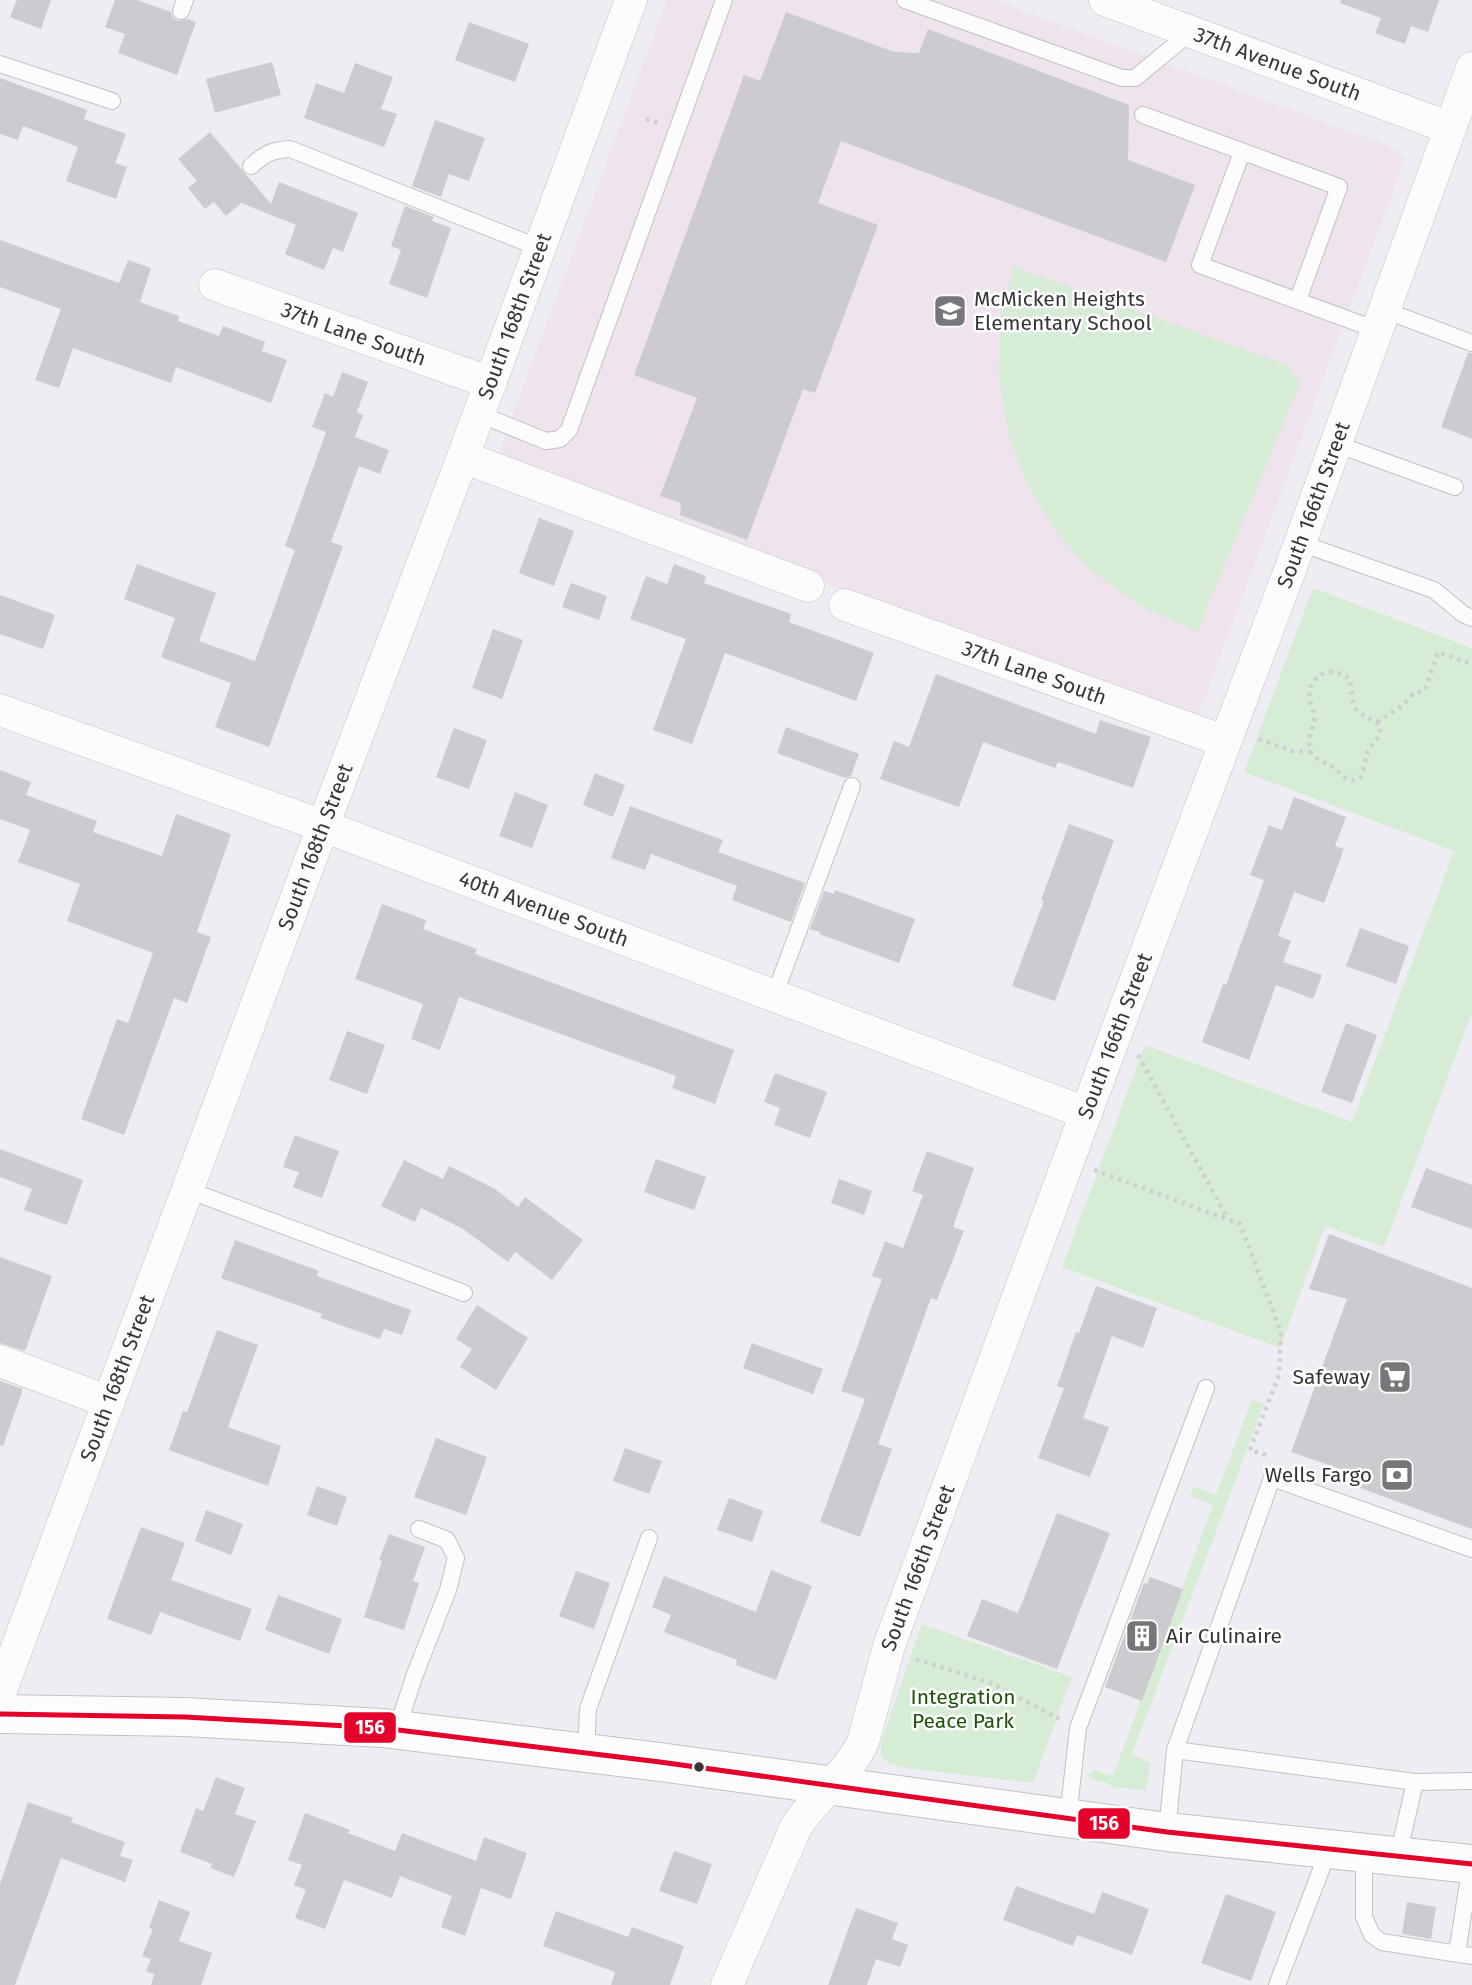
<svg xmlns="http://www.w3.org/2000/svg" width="1472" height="1985" viewBox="0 0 1472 1985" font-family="'Fira Sans',sans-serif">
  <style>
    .education { fill: #efe3ee }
    .green { fill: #d6ecd4 }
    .building { fill: #cbcbd0 }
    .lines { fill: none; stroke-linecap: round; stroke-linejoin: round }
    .service-casing { stroke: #c1c0c6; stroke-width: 18 }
    .minor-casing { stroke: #c1c0c6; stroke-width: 33 }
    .secondary-casing { stroke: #c1c0c6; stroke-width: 40 }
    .path { stroke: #cfcfd1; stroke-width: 4.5; stroke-dasharray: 3.5 5; stroke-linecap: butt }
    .service { stroke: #fcfcfd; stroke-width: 16 }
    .minor { stroke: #fcfcfd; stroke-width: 32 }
    .secondary { stroke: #fcfcfd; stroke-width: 38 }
    .bus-1-casing { stroke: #fff; stroke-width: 10 }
    .bus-1 { stroke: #e4002b; stroke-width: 5 }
    .bus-dot { fill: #36363a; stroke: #fff; stroke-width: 2.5 }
    .labels { text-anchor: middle; stroke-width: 5; stroke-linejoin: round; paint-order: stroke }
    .street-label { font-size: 21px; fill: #36363a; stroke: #fff }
    .poi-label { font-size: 21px; fill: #36363a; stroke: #fff; text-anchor: start }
    .park-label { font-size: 21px; fill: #1b5407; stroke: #fff }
    .line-badge { stroke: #fff; stroke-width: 2.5 }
    .badge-label { font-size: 19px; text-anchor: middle; font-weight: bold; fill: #fff }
  </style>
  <rect width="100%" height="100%" fill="#eeedf4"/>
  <path class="education" d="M667,0H994L1397,149L1405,159L1197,719L495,462Z"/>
  <g class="green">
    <path d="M1014,267L1287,365L1300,383L1197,632L1142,607L1091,571L1054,529L1026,482L1008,433L999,373L1000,318Z"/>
    <path d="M1313,588L1472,648V1012L1384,1247L1325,1226L1280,1348L1062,1267L1145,1045L1352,1122L1454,851L1244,772Z"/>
    <path d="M1252,1400L1264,1404L1132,1754L1150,1763L1147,1791L1112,1787L1108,1783L1091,1779L1089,1775L1094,1770L1113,1776L1213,1505L1190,1496L1194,1487L1216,1495Z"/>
    <path d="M922,1624L1072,1677L1033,1783L905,1768L889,1764L881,1755V1742Z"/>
  </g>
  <g class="building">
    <path d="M17,0H51L41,29L10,17Z"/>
    <path d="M115,0H137L171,12L173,18L178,21L188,19L196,22L177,75L118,53L125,34L105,27Z"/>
    <path d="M1341,0H1439L1428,32L1411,26L1405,44L1375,33L1381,18L1340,3Z"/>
    <path d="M786,12L894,52L919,53L928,29L1129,105L1128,160L1195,185L1166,262L841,141L818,203L878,225L815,393L803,389L747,540L680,515L681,503L660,496L697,398L634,375L744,75L760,81Z"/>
    <path d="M469,22L529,44L515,82L455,60Z"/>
    <path d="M272,62L281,95L215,113L206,79Z"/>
    <path d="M355,63L393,77L381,109L397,114L384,147L304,118L316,83L344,93Z"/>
    <path d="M0,78L87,110L84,119L126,134L115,163L127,167L116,199L66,181L78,147L23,126L18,140L0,134Z"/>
    <path d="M435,120L485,138L469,181L449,174L441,197L412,186Z"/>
    <path d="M210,132L271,204L279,182L358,213L343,252L333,248L324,270L285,254L296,225L241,203L226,216L214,202L205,209L188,188L197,181L178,159Z"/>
    <path d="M405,206L434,217L432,221L451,228L427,298L389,284L401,250L391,246Z"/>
    <path d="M0,240L119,283L128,260L151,268L140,302L179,316L178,321L219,336L223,326L265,342L262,351L287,360L271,403L176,367L171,383L73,348L59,388L35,380L61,309L0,287Z"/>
    <path d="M1468,353H1472V439L1441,427Z"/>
    <path d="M342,372L368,382L357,412L363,415L355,437L389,450L380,474L359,466L331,542L343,546L269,747L215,727L231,683L161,657L175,618L124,599L137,564L216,593L199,641L255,661L295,550L285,546L326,432L312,427L325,393L333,397Z"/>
    <path d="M539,518L574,531L554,586L519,573Z"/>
    <path d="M674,564L706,576L704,583L791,614L789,622L874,653L856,701L725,653L692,744L653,730L686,639L630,619L646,576L667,584Z"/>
    <path d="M571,583L607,596L599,620L562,607Z"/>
    <path d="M0,595L55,615L43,649L0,634Z"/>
    <path d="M493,629L523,640L502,699L472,688Z"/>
    <path d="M936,674L1096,734L1100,720L1151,737L1133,788L1058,762L1055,768L983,742L959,807L880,779L894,741L909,747Z"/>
    <path d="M786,727L859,754L851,776L845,778L777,753Z"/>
    <path d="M454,728L487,740L469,789L436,777Z"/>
    <path d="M0,770L31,782L26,795L97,821L93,832L162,856L176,814L231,834L197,932L211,937L187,1003L174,998L124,1135L81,1119L117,1019L128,1023L153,953L67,921L80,884L18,862L30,830L0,819Z"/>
    <path d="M595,773L625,785L613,817L583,805Z"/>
    <path d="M515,792L548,805L532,848L499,836Z"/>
    <path d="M1294,797L1346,817L1335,846L1344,849L1324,903L1294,892L1278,936L1291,941L1283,962L1322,975L1313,999L1276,985L1249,1060L1202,1042L1223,984L1226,985L1264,880L1250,875L1269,825L1282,830Z"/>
    <path d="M630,806L723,840L718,852L805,883L791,922L732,900L737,886L651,854L645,870L611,858Z"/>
    <path d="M1069,824L1114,840L1055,1001L1012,986L1044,901L1041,900Z"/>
    <path d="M835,890L915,919L899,963L819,934L820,932L810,929L824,891L834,894Z"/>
    <path d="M382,904L426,920L423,929L477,949L475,954L734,1050L715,1104L672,1088L676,1076L459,997L440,1050L411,1039L423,1004L355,979Z"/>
    <path d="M1360,928L1409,946L1396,984L1346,966Z"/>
    <path d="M1346,1023L1377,1035L1352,1103L1321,1092Z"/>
    <path d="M347,1031L385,1045L367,1094L329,1080Z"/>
    <path d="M775,1073L827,1092L810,1138L774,1125L780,1108L764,1102Z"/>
    <path d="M295,1135L339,1151L322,1198L293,1187L299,1172L283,1167Z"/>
    <path d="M0,1149L83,1180L67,1225L24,1210L32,1189L0,1177Z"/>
    <path d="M927,1151L974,1168L953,1227L964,1231L937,1300L931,1298L878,1444L892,1449L860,1537L820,1522L865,1399L841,1391L882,1279L872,1276L885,1241L903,1248L923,1195L912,1191Z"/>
    <path d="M656,1159L706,1177L694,1210L644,1192Z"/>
    <path d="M404,1160L443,1179L449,1166L495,1189L518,1207L525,1197L583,1240L552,1280L515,1252L508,1262L463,1229L421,1208L415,1222L381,1206Z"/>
    <path d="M1426,1168L1472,1185V1229L1411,1207Z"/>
    <path d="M839,1179L872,1191L864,1215L831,1203Z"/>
    <path d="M1329,1234L1472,1288V1529L1360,1488L1364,1477L1291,1452L1347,1299L1309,1289Z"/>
    <path d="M235,1240L319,1271L317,1276L411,1310L402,1335L384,1329L380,1339L320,1318L322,1314L221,1278Z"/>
    <path d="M0,1257L52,1276L25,1351L0,1343Z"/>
    <path d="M1096,1286L1157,1308L1143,1348L1112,1336L1083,1418L1109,1427L1090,1477L1038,1458L1064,1388L1057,1386L1076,1332L1079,1333Z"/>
    <path d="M477,1305L528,1338L496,1390L460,1367L472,1349L456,1339Z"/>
    <path d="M217,1330L258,1345L228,1427L281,1446L268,1486L169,1450L183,1411L187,1412Z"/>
    <path d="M752,1343L823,1369L813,1394L743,1368Z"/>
    <path d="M0,1381L23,1389L3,1446L0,1445Z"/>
    <path d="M436,1438L487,1457L466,1515L414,1497Z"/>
    <path d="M625,1448L662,1461L649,1494L613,1481Z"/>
    <path d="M317,1486L347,1497L337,1526L307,1515Z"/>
    <path d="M729,1498L763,1511L752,1542L717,1530Z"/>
    <path d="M206,1510L243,1524L231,1555L195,1541Z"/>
    <path d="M1057,1513L1110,1533L1057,1669L967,1636L982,1599L1018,1613Z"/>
    <path d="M141,1527L185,1543L171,1580L252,1609L240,1641L160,1612L151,1635L107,1619Z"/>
    <path d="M389,1534L425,1547L413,1581L419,1583L404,1630L364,1617L382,1561L379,1560Z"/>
    <path d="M771,1570L812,1586L776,1680L736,1665L737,1660L664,1632L671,1615L652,1607L664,1576L756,1612Z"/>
    <path d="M576,1571L610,1583L594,1629L559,1616Z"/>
    <path d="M1150,1577L1183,1589L1142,1701L1105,1687L1144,1583L1147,1584Z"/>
    <path d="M278,1595L342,1619L329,1654L265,1630Z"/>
    <path d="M216,1777L245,1788L235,1814L256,1821L234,1877L210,1868L212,1864L180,1852L196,1808L203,1811Z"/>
    <path d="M28,1802L73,1818L71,1822L125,1842L120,1856L133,1860L125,1882L61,1858L15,1985H0V1884Z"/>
    <path d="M305,1813L350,1830L348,1833L395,1851L402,1833L476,1861L484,1837L527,1853L511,1899L481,1888L465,1936L441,1927L452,1896L400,1876L392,1898L344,1880L325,1929L295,1918L306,1890L294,1885L302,1865L288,1860Z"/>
    <path d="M674,1851L712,1864L697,1904L659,1891Z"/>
    <path d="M1016,1886L1094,1914L1102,1892L1149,1909L1132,1955L1077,1935L1073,1946L1003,1920Z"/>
    <path d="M1226,1894L1276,1912L1251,1981L1201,1963Z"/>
    <path d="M159,1900L190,1912L179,1941L212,1953L201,1985H151L154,1974L146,1971L151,1959L142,1956L153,1929L149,1928Z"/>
    <path d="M1407,1902L1436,1907L1431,1939L1402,1934Z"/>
    <path d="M856,1908L898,1923L892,1939L908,1945L900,1967L876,1959L867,1985H828Z"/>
    <path d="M556,1911L628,1937L632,1927L684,1946L670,1985H611L615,1972L543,1946Z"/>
  </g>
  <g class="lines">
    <defs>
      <g id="service">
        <path d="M905,0L1122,78H1135L1191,32"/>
        <path d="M181,11L185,0"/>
        <path d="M0,64L112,101"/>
        <path d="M1143,115L1339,187L1298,300"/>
        <path d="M1242,152L1200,265L1377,330"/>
        <path d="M251,166C265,154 271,150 290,149L540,248"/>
        <path d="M1384,310L1472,343"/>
        <path d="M479,414L546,441L560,439L569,430L724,0"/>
        <path d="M1336,444L1455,487"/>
        <path d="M1300,543L1434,590L1463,614L1472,618"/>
        <path d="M775,994L852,786"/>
        <path d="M188,1190L464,1293"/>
        <path d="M397,1730L414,1677L448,1590L456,1558L447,1540L419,1529"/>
        <path d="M1175,1750L1415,1782L1472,1781"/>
        <path d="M586,1754L588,1709L649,1538"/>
        <path d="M1068,1818L1078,1728L1206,1388"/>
        <path d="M1167,1832L1175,1750L1272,1478L1472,1549"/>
        <path d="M1364,1853V1917L1372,1935L1382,1942L1472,1956"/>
        <path d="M1398,1856L1415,1782"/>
        <path d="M1457,1953L1471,1864"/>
        <path d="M1277,1985L1329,1849"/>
      </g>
      <g id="minor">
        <path id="s1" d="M1105,0L1450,128"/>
        <path id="s2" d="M215,285L491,383"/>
        <path d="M463,457L808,586"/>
        <path id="s3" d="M845,605L1224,741"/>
        <path id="s4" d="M0,710L323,826L1086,1113"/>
        <path d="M0,1361L109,1402"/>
        <path id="s5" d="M0,1693L323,826L463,457L631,0"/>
        <path id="s6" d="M727,1985L796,1827C815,1796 848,1775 863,1742L889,1646L1086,1113L1300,543L1472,68"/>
      </g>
      <path id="secondary" d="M0,1714L185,1717L382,1728L660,1762L1167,1832L1472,1864"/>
    </defs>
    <use href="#service" class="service-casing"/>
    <use href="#minor" class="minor-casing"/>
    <use href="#secondary" class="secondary-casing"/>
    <g class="path">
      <path d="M646,119L658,123"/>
      <path d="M1329,672C1364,673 1343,698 1359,712C1367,719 1375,719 1381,728C1378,742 1373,741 1368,751C1363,762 1366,788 1346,778C1340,775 1338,770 1333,767C1326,762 1316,761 1311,752C1306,742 1312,730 1314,721C1315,713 1311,707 1310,700C1307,685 1316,675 1329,672Z"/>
      <path d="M1377,722L1402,706L1413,694L1425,690L1438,652L1472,664"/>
      <path d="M1259,739L1292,751L1311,752"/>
      <path d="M1138,1055L1228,1219"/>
      <path d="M1094,1170L1240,1224L1281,1332L1279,1375L1250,1450L1266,1455"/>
      <path d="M916,1659L991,1683L1059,1719"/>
    </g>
    <use href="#service" class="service"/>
    <use href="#minor" class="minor"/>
    <use href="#secondary" class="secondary"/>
    <defs>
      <path id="bus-1" d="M0,1714L185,1717L382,1728L660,1762L1167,1832L1472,1864"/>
    </defs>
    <use href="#bus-1" class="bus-1-casing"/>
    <use href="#bus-1" class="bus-1"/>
  </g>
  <defs>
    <symbol id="school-square" viewBox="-11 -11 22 22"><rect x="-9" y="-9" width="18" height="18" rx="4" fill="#76767b" stroke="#fff"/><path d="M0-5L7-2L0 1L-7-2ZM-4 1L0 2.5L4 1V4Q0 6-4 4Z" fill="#fff"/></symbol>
    <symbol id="supermarket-square" viewBox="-11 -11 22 22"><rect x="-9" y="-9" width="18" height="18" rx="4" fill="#76767b" stroke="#fff"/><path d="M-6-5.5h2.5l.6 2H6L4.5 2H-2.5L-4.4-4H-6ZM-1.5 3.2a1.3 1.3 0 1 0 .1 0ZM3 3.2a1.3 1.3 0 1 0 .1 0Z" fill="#fff"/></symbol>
    <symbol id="bank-square" viewBox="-11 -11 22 22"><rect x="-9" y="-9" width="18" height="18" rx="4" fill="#76767b" stroke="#fff"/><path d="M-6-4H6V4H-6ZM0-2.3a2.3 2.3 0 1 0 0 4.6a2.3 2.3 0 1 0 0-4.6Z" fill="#fff"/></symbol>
    <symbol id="building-square" viewBox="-11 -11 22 22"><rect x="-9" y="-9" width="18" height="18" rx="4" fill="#76767b" stroke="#fff"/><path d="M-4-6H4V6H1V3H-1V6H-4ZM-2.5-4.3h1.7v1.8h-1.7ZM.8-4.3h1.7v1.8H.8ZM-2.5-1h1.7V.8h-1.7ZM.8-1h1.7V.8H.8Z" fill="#fff"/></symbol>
  </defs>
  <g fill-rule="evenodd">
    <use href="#school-square" x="931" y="292" width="38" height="38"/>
    <use href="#supermarket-square" x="1376" y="1358" width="38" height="38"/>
    <use href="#bank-square" x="1378" y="1456" width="38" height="38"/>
    <use href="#building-square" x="1123" y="1617" width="38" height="38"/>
  </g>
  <circle class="bus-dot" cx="699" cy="1767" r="6"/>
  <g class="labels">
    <g class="street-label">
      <text dy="7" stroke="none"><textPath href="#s1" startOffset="184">37th Avenue South</textPath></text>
      <text dy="7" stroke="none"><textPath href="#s5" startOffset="1470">South 168th Street</textPath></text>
      <text dy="7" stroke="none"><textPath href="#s2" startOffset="147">37th Lane South</textPath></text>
      <text dy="7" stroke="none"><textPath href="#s6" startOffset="1598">South 166th Street</textPath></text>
      <text dy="7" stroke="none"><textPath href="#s3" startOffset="201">37th Lane South</textPath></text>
      <text dy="7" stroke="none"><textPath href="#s5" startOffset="903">South 168th Street</textPath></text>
      <text dy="7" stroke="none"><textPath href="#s4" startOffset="579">40th Avenue South</textPath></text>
      <text dy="7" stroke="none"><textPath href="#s6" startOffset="1031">South 166th Street</textPath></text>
      <text dy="7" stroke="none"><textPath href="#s5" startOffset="336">South 168th Street</textPath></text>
      <text dy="7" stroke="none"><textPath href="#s6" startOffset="464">South 166th Street</textPath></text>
    </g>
    <g class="poi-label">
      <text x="974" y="306">McMicken Heights<tspan x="974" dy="24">Elementary School</tspan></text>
      <text x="1370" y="1384" text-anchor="end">Safeway</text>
      <text x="1372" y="1482" text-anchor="end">Wells Fargo</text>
      <text x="1166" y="1643">Air Culinaire</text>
    </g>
    <g class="park-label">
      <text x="963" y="1704">Integration<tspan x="963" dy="24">Peace Park</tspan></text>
    </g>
  </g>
  <g class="line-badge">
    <rect x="343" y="1711" width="54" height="33" rx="7" fill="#e4002b"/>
    <rect x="1077" y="1807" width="54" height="33" rx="7" fill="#e4002b"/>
  </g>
  <g class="badge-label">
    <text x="370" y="1734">156</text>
    <text x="1104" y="1830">156</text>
  </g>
</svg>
